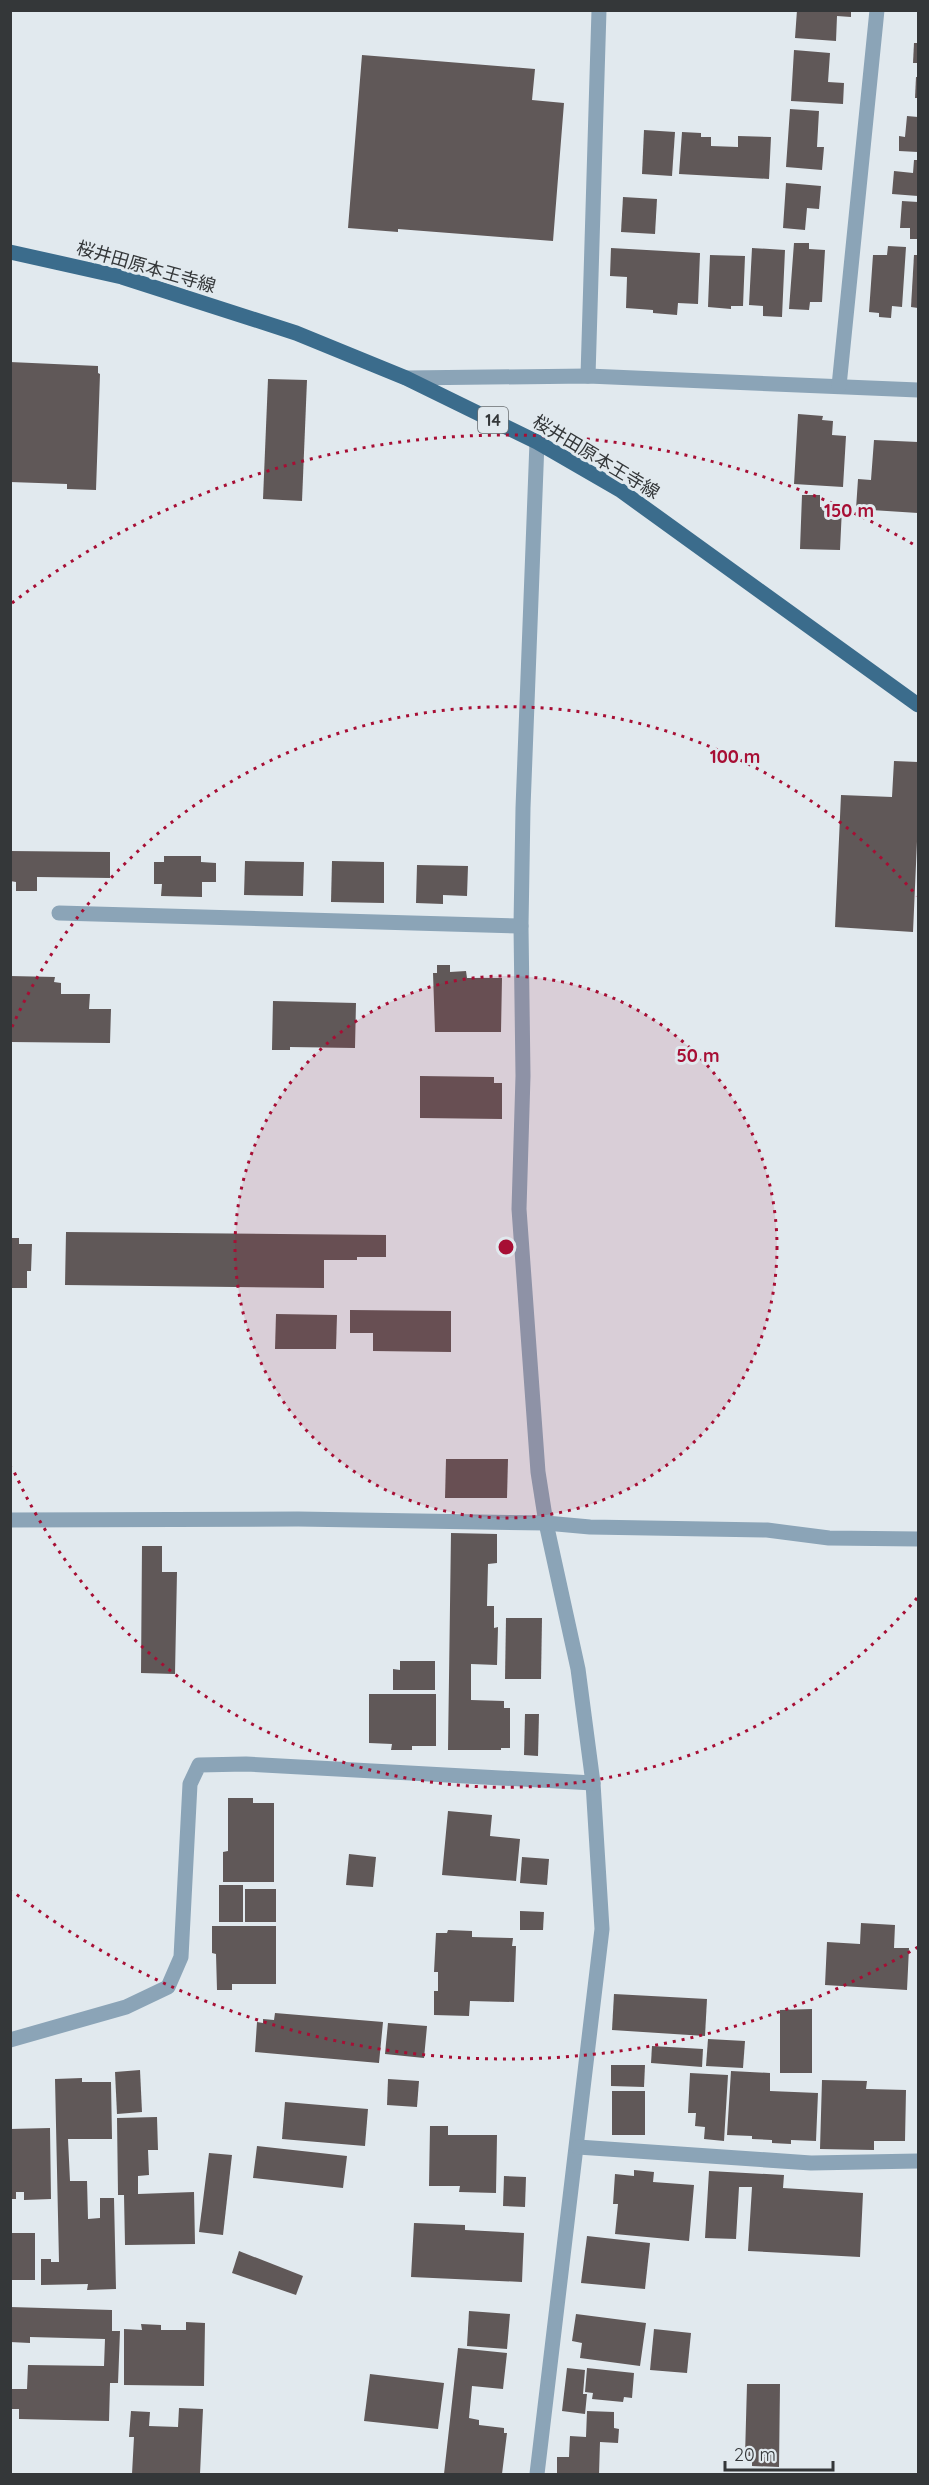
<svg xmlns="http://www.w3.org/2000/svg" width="929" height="2485" viewBox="0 0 929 2485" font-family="Quicksand,'Noto Sans JP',sans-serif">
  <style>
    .building { fill: #605858 }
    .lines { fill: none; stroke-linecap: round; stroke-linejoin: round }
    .minor { stroke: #8ba4b7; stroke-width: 15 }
    .primary { stroke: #3b6c8c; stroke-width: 15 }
    .ring { fill: none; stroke: #a70e34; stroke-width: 3; stroke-dasharray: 3 6 }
    .labels { text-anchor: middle; stroke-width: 6; stroke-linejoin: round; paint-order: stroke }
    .shield { fill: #e1e9ee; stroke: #686c6f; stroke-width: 1.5 }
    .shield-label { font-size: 16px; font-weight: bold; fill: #343739 }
    .street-label { font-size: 18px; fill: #343739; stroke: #e1e9ee }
    .centre { fill: #a70e34; stroke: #e1e9ee; stroke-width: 3 }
    .ring-label { font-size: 18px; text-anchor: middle; font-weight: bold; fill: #a70e34; stroke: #e1e9ee; stroke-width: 6; stroke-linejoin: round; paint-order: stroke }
  </style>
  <rect width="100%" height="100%" fill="#e1e9ee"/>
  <g class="building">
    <path d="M797,10H851V17L837,16L836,41L795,38Z"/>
    <path d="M914,43H918V63H913Z"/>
    <path d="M794,50L830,53L828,82L844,83L843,104L791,101Z"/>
    <path d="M362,55L535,69L532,100L564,103L553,241L398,229V232L348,228Z"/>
    <path d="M916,77H918V98H915Z"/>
    <path d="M790,109L819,111L817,147H824L822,170L786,167Z"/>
    <path d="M907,116L918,117V152L899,151V136L905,137Z"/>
    <path d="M644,130L675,132L672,176L642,174Z"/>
    <path d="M682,132L701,133V137H711V146L738,147V136L771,137L769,179L679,174Z"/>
    <path d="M914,160H918V196L892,194L894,171L913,173Z"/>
    <path d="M786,183L821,186L819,209L807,208L805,230L783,228Z"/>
    <path d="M623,197L657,199L655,234L621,232Z"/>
    <path d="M902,201L918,202V239H910V228H900Z"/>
    <path d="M794,243H809V249L825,250L822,302H810L809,310L789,309Z"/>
    <path d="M888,246L906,247L902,307L892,306L891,318L879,317V313L869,312L873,255H887Z"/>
    <path d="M611,248L700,253L698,304L678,303L677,315L653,313V310L626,308L627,277L610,276Z"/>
    <path d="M752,248L785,250L782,317L763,316V306L749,305Z"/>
    <path d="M710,255L745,256L743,306H731V309L708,307Z"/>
    <path d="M914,255H918V308L911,307Z"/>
    <path d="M10,362L98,366V373L100,374L96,490L67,489V484L10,482Z"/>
    <path d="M268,379L307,380L302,501L263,499Z"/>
    <path d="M798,414L823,416L822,420L833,421L832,435L846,436L843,487L794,484Z"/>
    <path d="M874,440L918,442V513L856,509L858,479L871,480Z"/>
    <path d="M802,495H820V507L842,508L840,550L800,549Z"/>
    <path d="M894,761L918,762V819L913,932L835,927L841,795L892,797Z"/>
    <path d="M10,851L110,852V878L37,877V891H16V882L10,881Z"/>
    <path d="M164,856H201V862L216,863V882H202V897L161,896L162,884H154V862H164Z"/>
    <path d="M245,861L304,862L303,896L244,895Z"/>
    <path d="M332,861L384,862V903L331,902Z"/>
    <path d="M417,865L468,866L467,896L443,895V904L416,903Z"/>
    <path d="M437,965H450V972L466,971L467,978H502L501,1032H435L433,973H437Z"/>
    <path d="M10,976L55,977L54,982L61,983V994H90L89,1009H111L110,1043L10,1042Z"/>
    <path d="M273,1001L356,1003L355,1048L290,1047V1050H272Z"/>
    <path d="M420,1076L494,1077V1083H502V1119L420,1118Z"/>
    <path d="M66,1232L386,1235V1257H357V1260H324V1288L65,1285Z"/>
    <path d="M10,1238H19V1244H32L31,1271H27V1288H10Z"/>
    <path d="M350,1310L451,1311V1352L373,1351V1333H350Z"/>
    <path d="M276,1314L337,1315L336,1349H275Z"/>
    <path d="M446,1459H508L507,1498H445Z"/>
    <path d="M451,1533L497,1534V1563L488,1564L487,1606H494V1628L498,1627L497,1665L471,1664V1700L504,1701V1708H510V1748H501V1750H448Z"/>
    <path d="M142,1546H162V1572H177L175,1674L141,1673Z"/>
    <path d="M506,1618H542L541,1679H505Z"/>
    <path d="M400,1661H435V1690H393V1669L400,1670Z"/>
    <path d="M369,1694H436V1746H412V1750H391L392,1744L369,1743Z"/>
    <path d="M525,1714H539L538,1756L524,1755Z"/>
    <path d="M228,1798H253V1803H274V1882H223V1852L228,1851Z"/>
    <path d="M448,1811L492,1815L490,1836L520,1839L516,1881L442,1875Z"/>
    <path d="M349,1854L376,1857L373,1887L346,1885Z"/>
    <path d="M522,1857L549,1859L547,1885L520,1883Z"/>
    <rect x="219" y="1885" width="24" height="37"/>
    <rect x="245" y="1889" width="31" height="33"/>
    <path d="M520,1911L544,1912L543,1930H520Z"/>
    <path d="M861,1923L895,1925L894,1948H909L907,1990L825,1985L827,1942L860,1944Z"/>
    <path d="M212,1926H276V1984H232V1990H217L216,1954L212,1953Z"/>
    <path d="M448,1930L472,1931V1937L513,1938L512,1946H516L514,2002L470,2001L469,2016L434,2015V1991H438V1972H434L436,1933H447Z"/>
    <path d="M614,1994L707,1999L705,2036L612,2030Z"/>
    <path d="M812,2009V2073H780V2010Z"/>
    <path d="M275,2013L383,2022L379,2063L255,2052L257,2022L263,2023V2019L274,2020Z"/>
    <path d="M388,2023L427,2026L424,2058L385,2054Z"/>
    <path d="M708,2039L745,2041L743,2068L706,2066Z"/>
    <path d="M652,2046L703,2049L702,2067L651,2063Z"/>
    <path d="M611,2065H645L644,2087L611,2086Z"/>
    <path d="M140,2070L142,2112L117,2114L115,2072Z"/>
    <path d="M731,2071L770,2073V2091L818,2093L816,2141L791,2140V2144L772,2143V2140L752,2139V2136L727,2135Z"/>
    <path d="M690,2073L728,2075L724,2141L704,2139L705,2127L695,2126L696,2113H688Z"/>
    <path d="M82,2078V2082H111L112,2139H68L70,2181H87L88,2219L100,2218V2198H114L116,2289L87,2290L88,2284L41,2285V2259H51V2262H59L55,2079Z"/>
    <path d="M388,2079L419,2081L417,2107L387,2105Z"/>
    <path d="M822,2080L867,2081L866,2089L906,2090L905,2141H874V2150L820,2149Z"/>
    <rect x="612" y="2091" width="33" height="44"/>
    <path d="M285,2102L368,2109L365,2146L282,2139Z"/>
    <path d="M157,2117L158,2150H148L149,2175L138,2176V2194L194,2192L195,2244L125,2245L124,2195H118L117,2118Z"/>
    <path d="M430,2126H448V2135H497L496,2193L459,2192L460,2186H429Z"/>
    <path d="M50,2128L51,2199L24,2200V2192H16V2199H10V2129Z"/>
    <path d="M257,2146L347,2156L343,2188L253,2178Z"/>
    <path d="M209,2153L232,2155L223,2235L199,2232Z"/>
    <path d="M634,2170L654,2172L653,2182L694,2185L689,2241L615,2234L618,2204H613L615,2174L634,2176Z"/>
    <path d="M709,2171L784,2175L783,2188L863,2193L860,2257L748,2251L752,2187H739L736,2239L705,2238Z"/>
    <path d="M504,2176L526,2177L525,2207L503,2206Z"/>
    <path d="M414,2223L465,2225V2230L524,2233L522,2282L411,2277Z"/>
    <rect x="10" y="2233" width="25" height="47"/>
    <path d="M587,2236L650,2243L645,2289L581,2283Z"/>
    <path d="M239,2251L303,2276L296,2295L232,2273Z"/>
    <path d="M10,2307L112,2310V2331H120L118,2383H110L109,2421L19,2419V2409H10V2389H27L28,2365L104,2366L105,2339L30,2337V2343L10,2342Z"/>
    <path d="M469,2311L510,2314L507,2349L467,2346Z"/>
    <path d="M576,2314L646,2323L640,2366L580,2358L582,2343L572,2341Z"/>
    <path d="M186,2322L205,2323L204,2386L124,2385V2329L142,2330L141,2324L161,2325V2330H186Z"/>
    <path d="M654,2329L691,2333L687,2373L650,2370Z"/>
    <path d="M458,2348L507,2353L503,2389L472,2386L469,2418L479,2420V2425L504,2428V2433H507L502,2474H444Z"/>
    <path d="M567,2368L585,2370L583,2394H587L585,2414L562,2411Z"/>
    <path d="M587,2368L634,2373L632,2398L624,2397L623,2402L592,2399L593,2393L585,2392Z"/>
    <path d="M370,2374L444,2383L438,2429L364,2421Z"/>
    <path d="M747,2384H780L779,2467L752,2466V2456H745Z"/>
    <path d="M179,2408L203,2409L200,2474H132L134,2437H129L131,2411L150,2412L149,2426L178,2427Z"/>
    <path d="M587,2411L614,2412V2428L619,2429L618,2443L600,2442L599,2474H557V2457H569L570,2436L586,2437Z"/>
  </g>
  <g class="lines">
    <g class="minor">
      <path d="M588,376L599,10"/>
      <path d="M406,378L588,376L918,390"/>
      <path d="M839,386L877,10"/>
      <path d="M537,442L523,808L521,926L523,1076L519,1209L538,1472L546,1523L578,1669L593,1783L602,1929L537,2474"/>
      <path d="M59,913L521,926"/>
      <path d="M10,1520L298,1519L546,1523L590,1527L767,1530L829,1538L918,1539"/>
      <path d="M10,2040L126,2007L168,1987L181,1957L190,1784L199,1765L246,1764L593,1783"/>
      <path d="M578,2147L811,2163L918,2161"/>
    </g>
    <path class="primary" d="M10,252L122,277L296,333L406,378L537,442L620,490L918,705"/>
  </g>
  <circle cx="506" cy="1247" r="271" fill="#a70e34" fill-opacity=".12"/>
  <g class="ring">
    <circle cx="506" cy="1247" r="271"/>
    <path d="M917 1598A541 541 0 0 1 12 1467M12 1027A541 541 0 0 1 917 896"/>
    <path d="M918 1947A812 812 0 0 1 12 1891M12 603A812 812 0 0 1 918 547"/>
  </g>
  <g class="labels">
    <rect class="shield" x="478" y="407" width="30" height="26" rx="4.5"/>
    <g class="shield-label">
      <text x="493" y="426">14</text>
    </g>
    <g class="street-label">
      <text transform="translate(146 267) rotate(16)" y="6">桜井田原本王寺線</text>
      <text transform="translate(596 457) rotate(31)" y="6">桜井田原本王寺線</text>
    </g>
  </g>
  <circle cx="506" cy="1247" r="9" class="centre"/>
  <g class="ring-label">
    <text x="849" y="517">150 m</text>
    <text x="735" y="763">100 m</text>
    <text x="698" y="1062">50 m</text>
  </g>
  <rect width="929" height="2485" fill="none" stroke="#343739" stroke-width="24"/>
  <path d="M725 2461v9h108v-9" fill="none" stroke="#343739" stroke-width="3"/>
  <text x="734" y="2461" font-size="18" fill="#343739" stroke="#e1e9ee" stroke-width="4.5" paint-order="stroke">20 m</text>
</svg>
